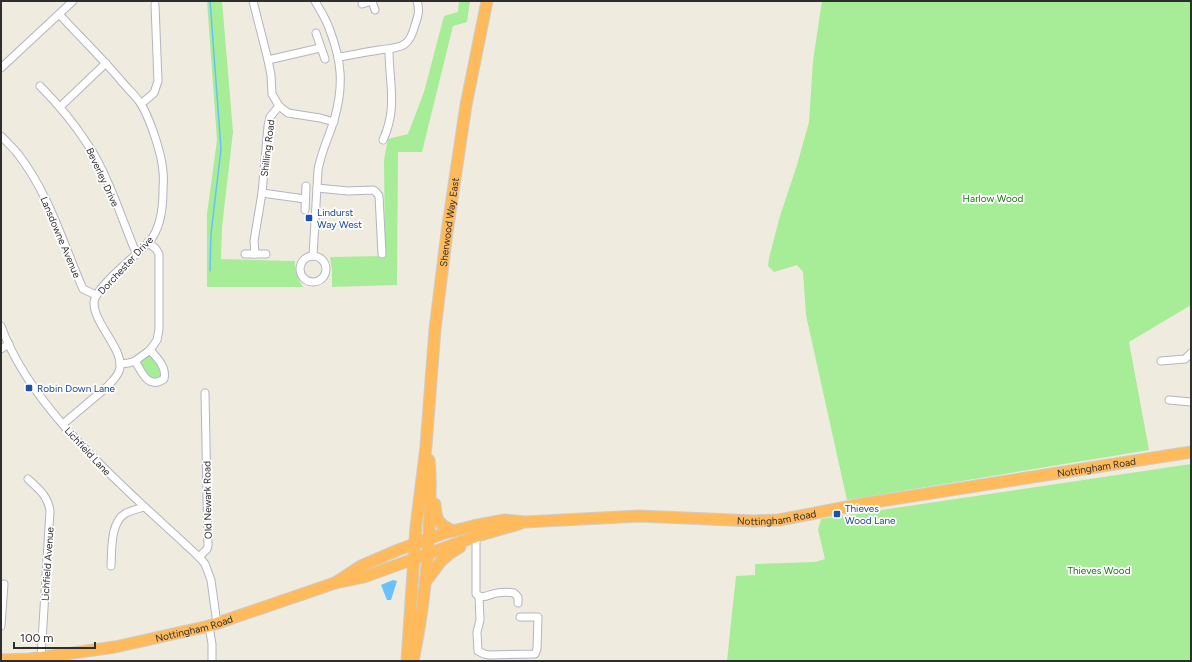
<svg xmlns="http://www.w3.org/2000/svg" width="1192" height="662" viewBox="0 0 1192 662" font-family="Figtree,sans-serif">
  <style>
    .green { fill: #a7ec97 }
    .water { fill: #68c0fc }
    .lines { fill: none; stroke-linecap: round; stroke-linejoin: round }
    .stream { stroke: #68c0fc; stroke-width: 1.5 }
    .minor-casing { stroke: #b3b4c2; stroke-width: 9 }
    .highway-casing { stroke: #cdcdcd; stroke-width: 13 }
    .minor { stroke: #fff; stroke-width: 7 }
    .highway { stroke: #ffba5c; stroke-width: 11 }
    .transit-dot { fill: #1a4fb4; stroke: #fff; stroke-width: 1.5 }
    .labels { text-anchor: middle; stroke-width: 3.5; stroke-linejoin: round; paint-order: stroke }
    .street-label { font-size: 10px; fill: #2e2e2e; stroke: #fff }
    .park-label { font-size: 10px; fill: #197613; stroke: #fff }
    .transit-label { font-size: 10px; fill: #164399; stroke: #fff; text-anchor: start }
  </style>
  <rect width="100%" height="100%" fill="#f0ebdf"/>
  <g class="green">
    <path d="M207,1H222L233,132L222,227L221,259L295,261C294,271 298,279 303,287H207V214L217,140Z"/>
    <path d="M459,1H470L467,22L453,26L422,152H398L397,285L332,287V270L330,257L385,256L384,160L388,139L408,134L424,92L444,16L458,12Z"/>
    <path d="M822,1H1191V305L1129,342L1149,450L847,500L806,315L803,272L797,265L774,272L768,266L769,258L780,216L797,165L809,122L813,61Z"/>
    <path d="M148,356C157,359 162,369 161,378L157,380L151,379L141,364L142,360Z"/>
    <path d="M1191,464V661H727L736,576L755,575V564L815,562L825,559L818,530L821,519Z"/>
  </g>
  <path class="water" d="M393,580L397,581L391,600H387L381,585Z"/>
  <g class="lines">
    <path class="stream" d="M210,1L221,149L211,234L210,271"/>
    <defs>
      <g id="minor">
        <path d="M253,1L268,60L271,75L272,94L279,106"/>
        <path d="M372,1L375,10"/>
        <path d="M362,4L372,1"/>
        <path d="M59,14C80,37 103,59 123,83C129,90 136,96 141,104C150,119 162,154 163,172C164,178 163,185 163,191C163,208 161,228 149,242C137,255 96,286 94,302C93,324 127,352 119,371C117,377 112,381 108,386L63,424"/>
        <path d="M316,33L325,59"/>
        <path d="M339,57C352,55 365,52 379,50C400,47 409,49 415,25C418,17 420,10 417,1"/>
        <path d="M268,60L320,48"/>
        <path d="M1,68L73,1"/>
        <path d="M40,86C58,104 74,123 88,145C108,175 120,214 134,248L138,252"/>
        <path d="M141,104L154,93L158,81L155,5"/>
        <path d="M279,106L288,113L320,118L334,122"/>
        <path d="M60,107L106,63"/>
        <path d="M1,136C7,142 13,148 18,154C49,194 63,243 83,289L96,295"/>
        <path d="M383,140C398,107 389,83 389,50"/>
        <path d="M317,188L348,191L373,190L376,192L379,196L382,254"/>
        <path d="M262,193L305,199"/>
        <path d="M305,210L306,186"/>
        <path d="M245,254H266"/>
        <path d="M255,254L254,241L262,193L268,126L270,117L279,106"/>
        <path d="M313,256L318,170C321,152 329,137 334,120C344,86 342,61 329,28C326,19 320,10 315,1"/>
        <circle cx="313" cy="269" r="13"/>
        <path d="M1,326C26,396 94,460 148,510C160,521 172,532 184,543C191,550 199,556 205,564L211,580L217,624"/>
        <path d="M1,349L9,344"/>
        <path d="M135,361C142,372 148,390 164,379C167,367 157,358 150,350"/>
        <path d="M1161,361L1185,359L1191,353"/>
        <path d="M120,364L129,363L135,361L150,350L157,340L159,329V254L156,249L148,242"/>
        <path d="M1169,400L1191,402"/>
        <path d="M28,479C38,488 48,496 50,511L41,657"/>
        <path d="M476,533V594C483,600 489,594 497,593C503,592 509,592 514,593L518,597V603"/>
        <path d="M199,557L207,549L208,546L205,393"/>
        <path d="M111,566C112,549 110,522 126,513C132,510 138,509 144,507"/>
        <path d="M479,597L480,620L477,632L478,651L484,654L489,655L535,654L537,649L538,617H520"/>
        <path d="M1,626L4,584"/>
        <path d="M209,626L212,644V661"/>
      </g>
      <g id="highway">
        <path d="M435,504C436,520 438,524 453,531"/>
        <path d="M426,581L441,561L449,554L460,547"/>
        <path id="s1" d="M335,583L361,566L398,550L445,533L473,526L494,522L504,520L525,522L639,516L754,521L779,520L862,504L1191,452"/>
        <path id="s2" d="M1,660L30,659L115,647L209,626L335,583L364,577L477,536L519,524"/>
        <path id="s3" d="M407,661L416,527L426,446L435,329L447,232L466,105L487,1"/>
        <path d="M413,661C424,609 429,556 430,503C430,489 431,474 429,460"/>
      </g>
    </defs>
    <use href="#minor" class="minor-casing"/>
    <use href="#highway" class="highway-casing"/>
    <use href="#minor" class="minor"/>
    <use href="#highway" class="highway"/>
  </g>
  <g class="transit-dot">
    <rect x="305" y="214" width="8" height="8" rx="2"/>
    <rect x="25" y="384" width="8" height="8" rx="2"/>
    <rect x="833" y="510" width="8" height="8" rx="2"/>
  </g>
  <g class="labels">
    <g class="street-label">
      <text transform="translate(267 148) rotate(-83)" y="4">Shilling Road</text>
      <text transform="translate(103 177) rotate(65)" y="4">Beverley Drive</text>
      <text dy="4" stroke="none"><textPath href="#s3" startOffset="441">Sherwood Way East</textPath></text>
      <text transform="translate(61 237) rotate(67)" y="4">Lansdowne Avenue</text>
      <text transform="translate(125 265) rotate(-47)" y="4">Dorchester Drive</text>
      <text transform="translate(88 451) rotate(47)" y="4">Lichfield Lane</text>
      <text dy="4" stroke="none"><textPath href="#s1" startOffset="779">Nottingham Road</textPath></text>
      <text transform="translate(207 500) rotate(-91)" y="4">Old Newark Road</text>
      <text dy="4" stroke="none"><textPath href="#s1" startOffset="455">Nottingham Road</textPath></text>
      <text transform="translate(47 564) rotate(-86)" y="4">Lichfield Avenue</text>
      <text dy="4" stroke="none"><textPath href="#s2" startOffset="196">Nottingham Road</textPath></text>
    </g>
    <g class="park-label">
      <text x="993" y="202">Harlow Wood</text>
      <text x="1099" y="574">Thieves Wood</text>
    </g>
    <g class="transit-label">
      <text x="317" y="216">Lindurst<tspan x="317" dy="12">Way West</tspan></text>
      <text x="37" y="392">Robin Down Lane</text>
      <text x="845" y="512">Thieves<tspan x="845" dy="12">Wood Lane</tspan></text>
    </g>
  </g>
  <rect width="1192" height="662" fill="none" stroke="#2e2e2e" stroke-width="4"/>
  <path d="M14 642v6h81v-6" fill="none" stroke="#2e2e2e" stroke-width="2"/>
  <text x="20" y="642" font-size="12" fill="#2e2e2e" stroke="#ffffff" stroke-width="3" paint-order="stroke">100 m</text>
</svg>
